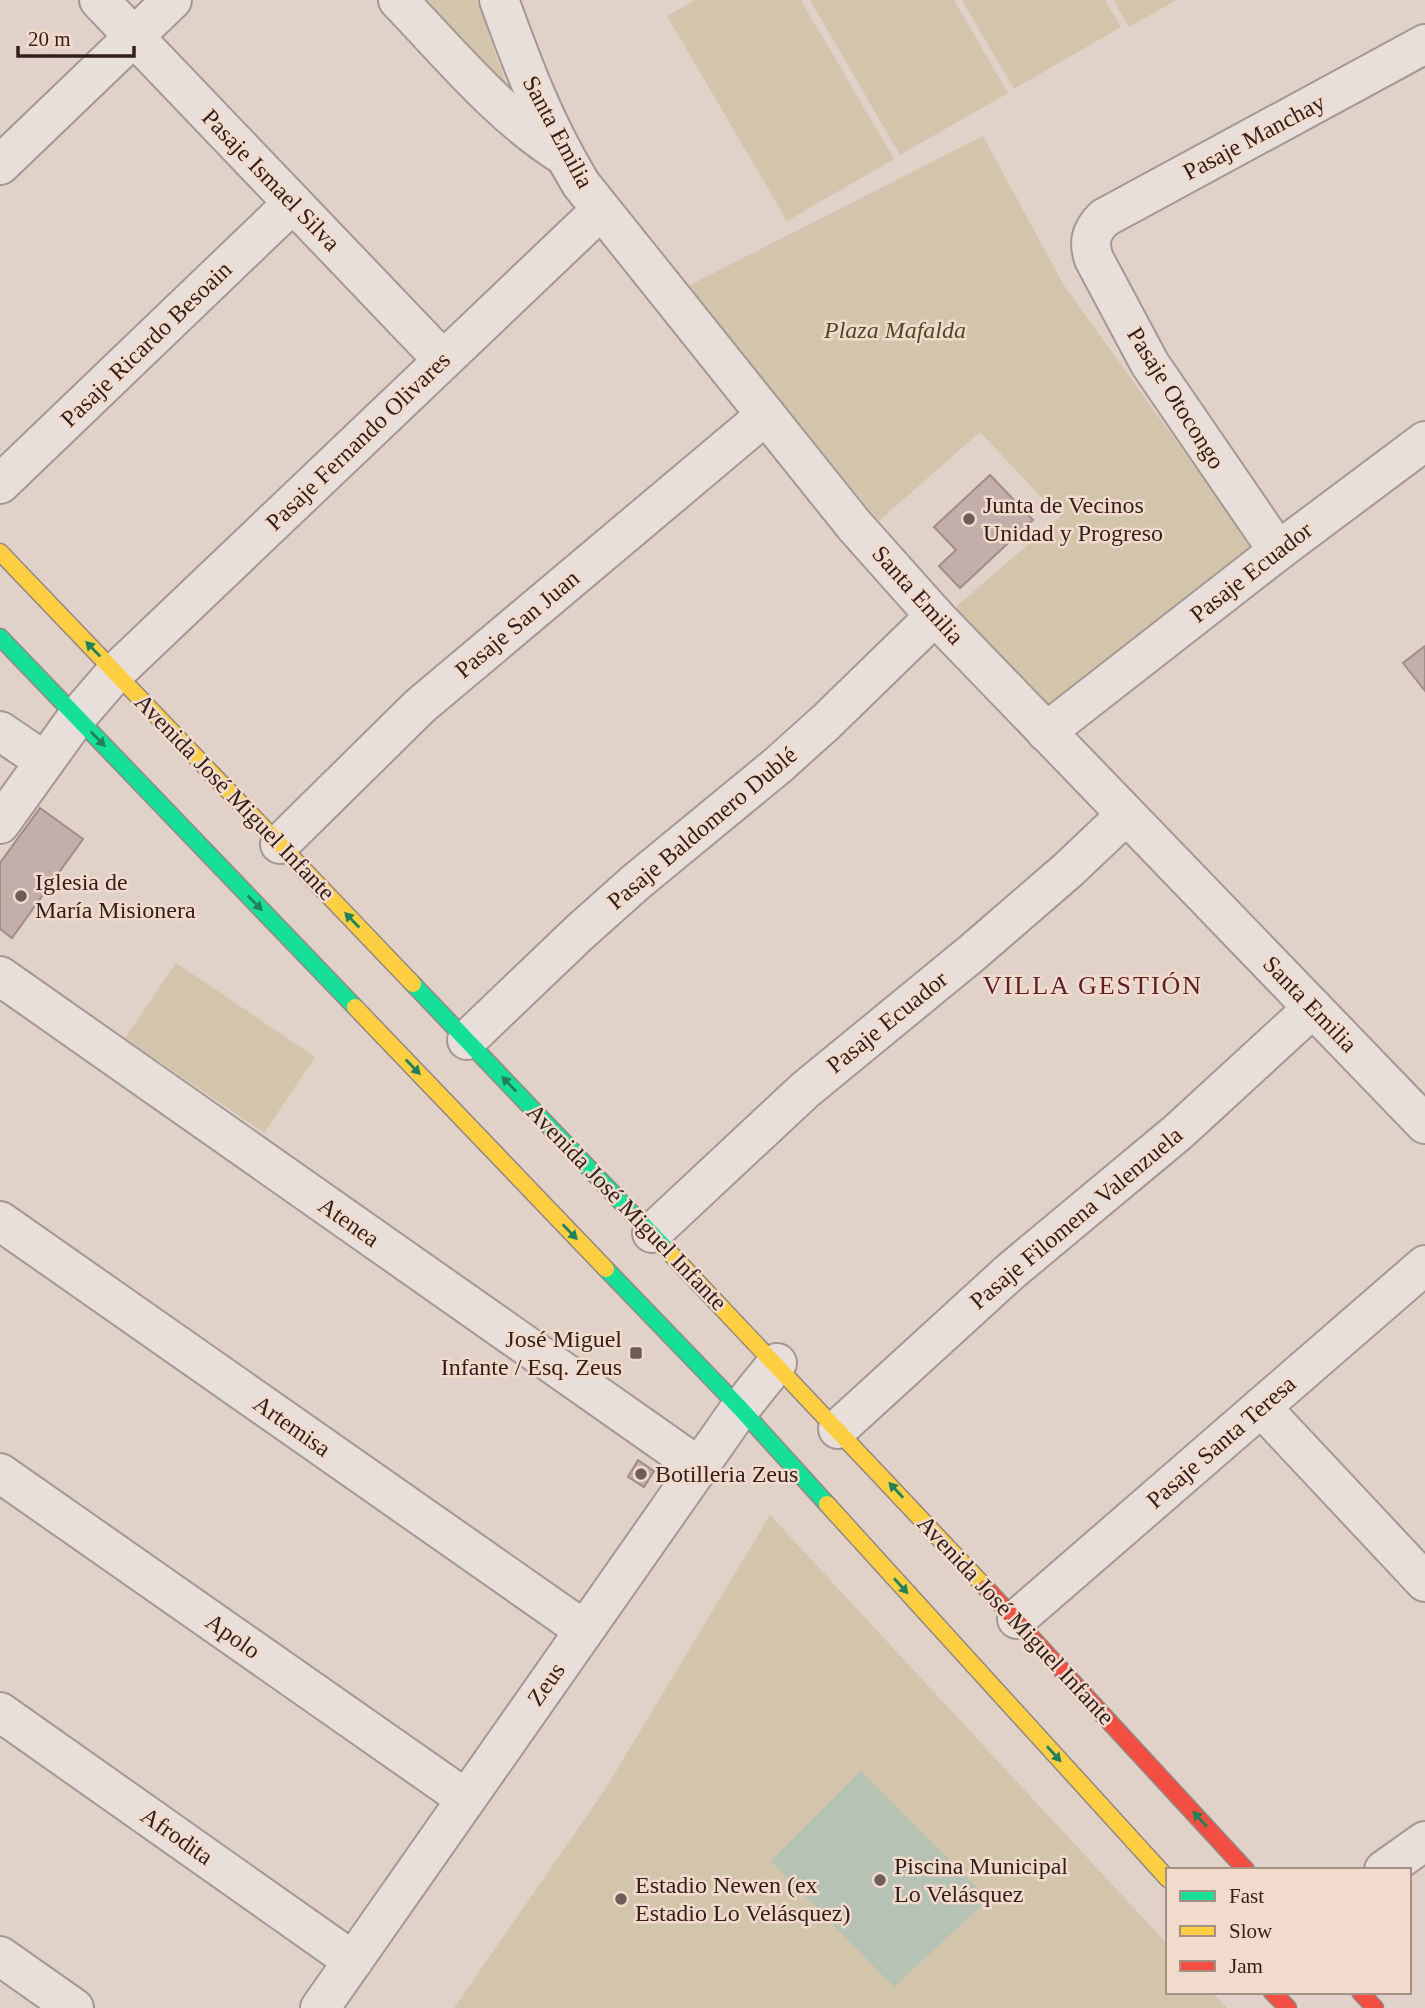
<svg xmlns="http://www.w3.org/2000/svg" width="1425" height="2008" viewBox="0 0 1425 2008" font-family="'Times New Roman',serif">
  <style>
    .green { fill: #d2c5ac }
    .water { fill: #b5c2b4 }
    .building { fill: #c3aeaa; stroke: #a08d89; stroke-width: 2 }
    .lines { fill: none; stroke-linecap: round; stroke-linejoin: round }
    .street-casing { stroke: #a59792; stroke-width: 42 }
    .fast-casing { stroke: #948783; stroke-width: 19 }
    .slow-casing { stroke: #948783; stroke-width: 19 }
    .jam-casing { stroke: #948783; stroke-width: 19 }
    .street { stroke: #e8dfda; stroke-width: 38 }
    .fast { stroke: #16e098; stroke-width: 16 }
    .slow { stroke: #ffcf43; stroke-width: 16 }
    .jam { stroke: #f24e42; stroke-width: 16 }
    .oneway { fill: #24805a }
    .poi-dot { fill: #6f5d59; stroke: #f2dbcd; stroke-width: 2.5 }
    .labels { text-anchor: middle; stroke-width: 5; stroke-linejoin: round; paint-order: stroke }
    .street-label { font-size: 24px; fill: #321f1c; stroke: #f2dbcd }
    .park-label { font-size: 24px; font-style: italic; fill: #4d4924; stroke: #f2dbcd }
    .poi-label { font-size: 24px; fill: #321f1c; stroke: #f2dbcd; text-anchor: start }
    .neighbourhood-label { font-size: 26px; letter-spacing: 2px; fill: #5c1e27; stroke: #f2dbcd }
  </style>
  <rect width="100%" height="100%" fill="#e0d1c9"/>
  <g class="green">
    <path d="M404,0H477L517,115Z"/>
    <path d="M695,0H801L894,159L787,221L667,16Z"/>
    <path d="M810,0H954L1008,93L900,155Z"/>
    <path d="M962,0H1105L1121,27L1014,89Z"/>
    <path d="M1113,0H1176L1129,27Z"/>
    <path d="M983,136L1063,284L1254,549L1047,705L956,607L1060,517L980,432L879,521L688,286Z"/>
    <path d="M176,963L315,1057L264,1133L125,1038Z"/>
    <path d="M770,1515L1168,1945V1992H1212L1227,2008H454L604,1791Z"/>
  </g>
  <path class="water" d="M861,1771L988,1899L894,1987L771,1861Z"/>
  <g class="building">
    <path d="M990,475L1033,520L960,588L939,566L956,550L934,527Z"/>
    <path d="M1425,646V691L1403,663Z"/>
    <path d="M40,808L83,839L12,938L0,929V863Z"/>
    <path d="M638,1460L654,1471L644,1487L628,1477Z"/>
  </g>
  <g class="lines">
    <defs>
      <g id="street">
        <path d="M99,0L443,360"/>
        <path d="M398,0C447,51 499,114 558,152"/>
        <path d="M499,0C523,66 544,123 581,184L854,525L935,616L1425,1124"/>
        <path d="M0,165L172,0"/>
        <path d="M0,484L293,203"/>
        <path d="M1278,551L1150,364L1094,259C1088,242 1091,231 1104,218L1425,44"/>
        <path d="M0,731L44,761"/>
        <path d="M1046,732L1278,551L1425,441"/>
        <path d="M0,824L77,717L115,673L601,210"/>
        <path d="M280,844L420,706L766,415"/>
        <path d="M0,976L699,1467"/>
        <path d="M467,1040L580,932L636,882L777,766L826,722L935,616"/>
        <path d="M0,1221L584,1630"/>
        <path d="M652,1233L805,1090L972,953L1068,870L1126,815"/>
        <path d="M1261,1407L1425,1582"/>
        <path d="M838,1429L1011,1271L1178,1132L1313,1008"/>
        <path d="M0,1473L466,1799"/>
        <path d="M1017,1619L1425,1265"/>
        <path d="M0,1712L353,1961"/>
        <path d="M1384,1870L1425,1841"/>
        <path d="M0,1956L74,2008"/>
        <path d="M320,2008L736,1414L777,1363"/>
      </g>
      <g id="fast">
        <path d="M0,637L355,1007"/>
        <path d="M413,984L668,1251"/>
        <path d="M606,1269L740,1408L827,1504"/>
      </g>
      <g id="slow">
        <path d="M0,552L413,984"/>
        <path d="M355,1007L606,1269"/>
        <path d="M668,1251L986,1588"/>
        <path d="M827,1504L1168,1879"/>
      </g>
      <g id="jam">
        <path d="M986,1588L1246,1870"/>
        <path d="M1272,1992L1288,2008"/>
        <path d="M1360,1992L1375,2008"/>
      </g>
    </defs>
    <use href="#street" class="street-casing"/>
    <use href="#fast" class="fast-casing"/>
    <use href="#slow" class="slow-casing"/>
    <use href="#jam" class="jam-casing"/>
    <use href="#street" class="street"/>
    <use href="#fast" class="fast"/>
    <use href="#slow" class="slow"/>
    <use href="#jam" class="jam"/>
  </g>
  <defs><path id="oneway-solid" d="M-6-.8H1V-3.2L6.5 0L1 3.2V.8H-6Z" transform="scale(1.75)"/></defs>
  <g class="oneway">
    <use href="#oneway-solid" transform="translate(93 649) rotate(-134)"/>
    <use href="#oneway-solid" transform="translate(98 739) rotate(46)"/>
    <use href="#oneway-solid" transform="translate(255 903) rotate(46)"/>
    <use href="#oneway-solid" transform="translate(352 920) rotate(-134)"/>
    <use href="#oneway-solid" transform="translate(413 1067) rotate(46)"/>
    <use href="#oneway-solid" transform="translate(509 1084) rotate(-134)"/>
    <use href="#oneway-solid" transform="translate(570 1232) rotate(46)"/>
    <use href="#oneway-solid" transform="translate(896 1490) rotate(-133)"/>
    <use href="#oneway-solid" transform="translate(901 1586) rotate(48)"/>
    <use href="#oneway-solid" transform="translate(1054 1754) rotate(48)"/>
    <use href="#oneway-solid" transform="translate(1200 1819) rotate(-132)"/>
  </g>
  <g class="poi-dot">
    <circle cx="969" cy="519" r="7"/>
    <circle cx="21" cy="896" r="7"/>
    <rect x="629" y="1346" width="14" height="14" rx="3.5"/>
    <circle cx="641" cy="1474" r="7"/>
    <circle cx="880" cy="1880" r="7"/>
    <circle cx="621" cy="1899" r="7"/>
  </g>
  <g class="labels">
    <g class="street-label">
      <text transform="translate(558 132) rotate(62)" y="8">Santa Emilia</text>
      <text transform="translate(1254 137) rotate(-28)" y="8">Pasaje Manchay</text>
      <text transform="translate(271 180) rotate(46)" y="8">Pasaje Ismael Silva</text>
      <text transform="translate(146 344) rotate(-44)" y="8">Pasaje Ricardo Besoain</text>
      <text transform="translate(1176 398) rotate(58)" y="8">Pasaje Otocongo</text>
      <text transform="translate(358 441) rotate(-44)" y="8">Pasaje Fernando Olivares</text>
      <text transform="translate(1251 572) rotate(-38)" y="8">Pasaje Ecuador</text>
      <text transform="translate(918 595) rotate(48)" y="8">Santa Emilia</text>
      <text transform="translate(517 624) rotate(-40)" y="8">Pasaje San Juan</text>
      <text transform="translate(235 797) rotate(46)" y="8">Avenida José Miguel Infante</text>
      <text transform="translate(702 828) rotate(-40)" y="8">Pasaje Baldomero Dublé</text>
      <text transform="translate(1310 1004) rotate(46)" y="8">Santa Emilia</text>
      <text transform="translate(887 1022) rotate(-39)" y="8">Pasaje Ecuador</text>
      <text transform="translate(627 1207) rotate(46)" y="8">Avenida José Miguel Infante</text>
      <text transform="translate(1076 1218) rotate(-40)" y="8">Pasaje Filomena Valenzuela</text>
      <text transform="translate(349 1222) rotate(35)" y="8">Atenea</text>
      <text transform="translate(292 1426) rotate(35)" y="8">Artemisa</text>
      <text transform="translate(1221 1442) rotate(-41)" y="8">Pasaje Santa Teresa</text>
      <text transform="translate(1016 1620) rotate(47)" y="8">Avenida José Miguel Infante</text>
      <text transform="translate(233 1636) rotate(35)" y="8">Apolo</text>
      <text transform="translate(546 1684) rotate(-55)" y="8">Zeus</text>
      <text transform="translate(177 1836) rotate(35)" y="8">Afrodita</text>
    </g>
    <g class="park-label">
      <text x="895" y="338">Plaza Mafalda</text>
    </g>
    <g class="poi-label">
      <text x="983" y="513">Junta de Vecinos<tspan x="983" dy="28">Unidad y Progreso</tspan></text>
      <text x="35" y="890">Iglesia de<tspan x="35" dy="28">María Misionera</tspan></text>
      <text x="622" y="1347" text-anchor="end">José Miguel<tspan x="622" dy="28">Infante / Esq. Zeus</tspan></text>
      <text x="655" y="1482">Botilleria Zeus</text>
      <text x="894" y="1874">Piscina Municipal<tspan x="894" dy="28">Lo Velásquez</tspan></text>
      <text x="635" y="1893">Estadio Newen (ex<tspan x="635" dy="28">Estadio Lo Velásquez)</tspan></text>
    </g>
    <g class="neighbourhood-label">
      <text x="1093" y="994">VILLA GESTIÓN</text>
    </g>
  </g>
  <rect x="1166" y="1868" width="245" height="126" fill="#f2dbcd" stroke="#a59086" stroke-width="2"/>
  <rect x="1180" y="1891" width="35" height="10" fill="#16e098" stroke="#a59086" stroke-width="2"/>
  <text x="1229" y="1903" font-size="21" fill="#321f1c">Fast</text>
  <rect x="1180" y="1926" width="35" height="10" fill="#ffcf43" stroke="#a59086" stroke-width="2"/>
  <text x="1229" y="1938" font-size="21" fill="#321f1c">Slow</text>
  <rect x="1180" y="1961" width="35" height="10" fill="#f24e42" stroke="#a59086" stroke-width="2"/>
  <text x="1229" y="1973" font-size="21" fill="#321f1c">Jam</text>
  <path d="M18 46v10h116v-10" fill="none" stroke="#321f1c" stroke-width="3.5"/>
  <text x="28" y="46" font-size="21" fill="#321f1c" stroke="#f2dbcd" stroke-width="5" paint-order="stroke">20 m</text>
</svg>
